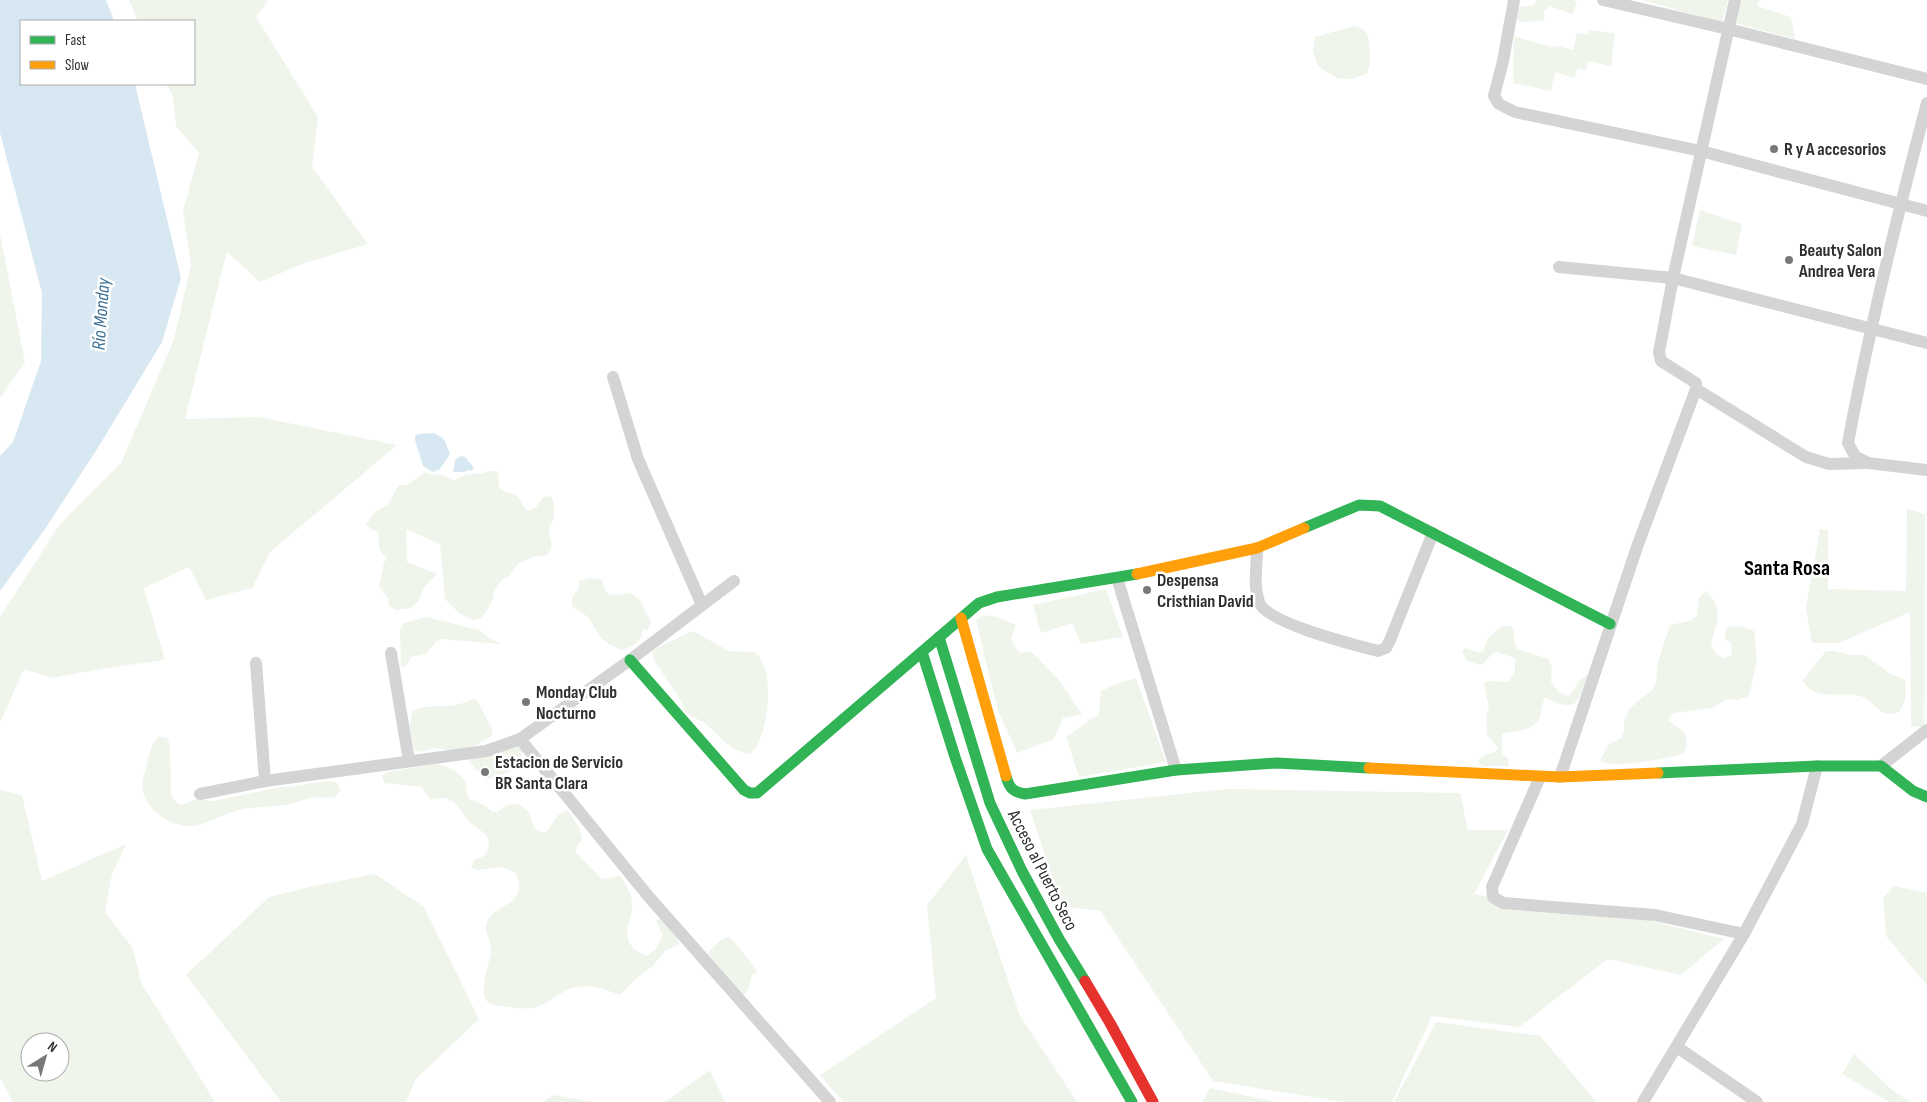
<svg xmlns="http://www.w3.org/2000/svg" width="1927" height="1102" viewBox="0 0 1927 1102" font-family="'Sofia Sans Condensed',sans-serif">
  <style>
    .green { fill: #f0f5ec; fill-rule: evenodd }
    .water { fill: #d8e8f2 }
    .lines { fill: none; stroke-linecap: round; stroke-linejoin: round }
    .street { stroke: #d4d4d4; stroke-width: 12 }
    .fast { stroke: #30b455; stroke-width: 11 }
    .slow { stroke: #ff9f0a; stroke-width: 11 }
    .jam { stroke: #e5322d; stroke-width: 11 }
    .poi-dot { fill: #787878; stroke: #fff; stroke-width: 2 }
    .labels { text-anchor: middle; stroke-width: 5; stroke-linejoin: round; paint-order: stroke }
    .poi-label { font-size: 18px; font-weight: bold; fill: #2f2f2f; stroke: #fff; text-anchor: start }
    .street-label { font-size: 18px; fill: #2f2f2f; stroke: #fff }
    .water-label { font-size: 19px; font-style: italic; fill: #3a6f94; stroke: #fff }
    .district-label { font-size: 22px; font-weight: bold; fill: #000; stroke: #fff }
  </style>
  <rect width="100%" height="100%" fill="#fff"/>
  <g class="green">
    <path d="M129,0H268L256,17L318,117L312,167L368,244L305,263L260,282L227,252L185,419L259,417L397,445L270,552L252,588L206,600L189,567L144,588L165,660L106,668L52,678L24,669L0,723V617L60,524L121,463L174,339L191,265L183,211L199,153L176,126L173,97L167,84H194V21H138Z"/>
    <path d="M1537,0H1574L1577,4L1572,14L1550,6L1544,11L1545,18L1542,21L1519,22L1517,19L1519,7L1534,5Z"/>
    <path d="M1642,0H1728L1722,23Z"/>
    <path d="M1736,0H1759L1757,6L1791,17L1795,39L1731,22Z"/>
    <path d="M1354,26L1361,28L1367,33C1370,47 1372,61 1367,74L1352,79H1345L1337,78L1323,70L1318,65L1313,51L1315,37Z"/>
    <path d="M1588,30L1615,33L1611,66L1588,61L1586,70L1577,68L1575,78L1555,72L1551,91L1513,83L1514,36L1552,47L1558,46L1573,50L1577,33L1588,35Z"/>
    <path d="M1700,210L1742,224L1736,255L1692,246Z"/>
    <path d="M0,234L25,362L0,398Z"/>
    <path d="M490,471H498L499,487L504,492C520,493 519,500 527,511L534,509L544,497L551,496C555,503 555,512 553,520C551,525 550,523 549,528C548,540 557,543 547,555L532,557L518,564L508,577L502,580L494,591L493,599L486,612L481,618L473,620L460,614L445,599L440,544L406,529L407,562L437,574L424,587L419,601L411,608L396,610L389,606L388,598L379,586L384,563L387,557C376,551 380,543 378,532L371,529L366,524L375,512L388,504L399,485H407L425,472L432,475L440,474L455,481C465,471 478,476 490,471Z"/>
    <path d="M1907,509L1925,514L1924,727L1911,726L1910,612L1838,643H1812L1806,608L1820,529L1828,530V589L1906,591Z"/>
    <path d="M590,578L602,580C607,601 613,595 630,593L640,600L651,622L648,630L644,629L642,631C641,644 633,646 621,650L610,645L601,638L588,617L572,606V598L578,589L579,581Z"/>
    <path d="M1106,589L1123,637L1081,644L1072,623L1041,633L1033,605Z"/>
    <path d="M1706,591C1726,611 1715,623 1711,645L1716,654L1725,659L1732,654L1731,644L1725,638L1726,628C1737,625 1743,626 1754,631L1757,659L1749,696L1736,700L1727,699L1712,708L1674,713L1668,720C1672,725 1678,726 1682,730C1688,737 1688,748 1683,754C1668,758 1610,770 1600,760L1609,744L1622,738L1624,730V720L1630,708L1652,690L1656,682L1658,662L1670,625L1689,621L1697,616L1699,598Z"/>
    <path d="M984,615L997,617L1016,625L1011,638L1019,653L1031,651L1060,681L1082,714L1063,718L1054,739L1017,753L997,708L976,620Z"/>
    <path d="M426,617L479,630L491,639L501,644L442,639L436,642L426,654L411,657L408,664L401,667L400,630L404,623Z"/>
    <path d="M1502,626H1511C1516,633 1513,642 1517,649L1549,659L1552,668L1551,682L1559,692L1567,696L1571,694L1578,682L1589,673L1580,696L1574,704C1564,707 1557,703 1548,698H1544L1539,722L1527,729L1502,734V754L1508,759L1509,766H1481L1478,760L1484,755L1495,752L1498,748L1487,735L1486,716L1489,707L1484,685L1487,681L1508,682L1515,672V658L1497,652L1493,653L1484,663L1479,665L1466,660L1462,652L1465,648L1478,652L1483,651L1488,638Z"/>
    <path d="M693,631L729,651L755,652C760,657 764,664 766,672C771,692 767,741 750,754C727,751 720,734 703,722C697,719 691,716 685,712L680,699L654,660L652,652L658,647Z"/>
    <path d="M1826,651H1835L1850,655H1865L1889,673L1905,680C1907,691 1906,703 1899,712C1880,719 1877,705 1865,698C1847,688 1814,705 1803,680Z"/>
    <path d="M1136,678L1166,762L1079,777L1066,737L1099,714L1101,691L1119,683Z"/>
    <path d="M473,699L477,700L492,729V736L471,748L450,750L435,748L421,752L414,750L409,727L412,712C424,704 437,707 450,706C459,705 466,702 473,699Z"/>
    <path d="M159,737L167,738L170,745L171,794L175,801L181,805L197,799L212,801L281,787C300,788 318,779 336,782L341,790L334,798C326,798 318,797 311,798C302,800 293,804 285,805C268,807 251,807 235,811C221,815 207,825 191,826C166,827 135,802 144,775C149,762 148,745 159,737Z"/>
    <path d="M518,745L524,750L521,757L508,773C500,774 494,778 486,779L483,777L468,760Z"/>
    <path d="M436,764C451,767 458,771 467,784L466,791L469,799L484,805L493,812H497L507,805L518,804C521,806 526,809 528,812C535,823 530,830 546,833L558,815L568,810C574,820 581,828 582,840L577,845L576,853L601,878L605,879L620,876C624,880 632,895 632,901C634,924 613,942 647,956L656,948L663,935L656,921L662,917L671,925L679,944L665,951L653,966L637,978L621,994C613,994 607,989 599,988C593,986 583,986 576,987C561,989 550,1005 532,1008C521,1009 513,1008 502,1006C499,1006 494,1006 491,1004C475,997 490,963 491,951C492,941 483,931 487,922C493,904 532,904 515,872L501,867L478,870L471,868L474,860C481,858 486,856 488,849C493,834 475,828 467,819C461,812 457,801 446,798C441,798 435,799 430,799L421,787L384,783L382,776L388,772Z"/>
    <path d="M1227,789L1460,793L1468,830H1508L1474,894L1550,907L1644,919L1724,939L1681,975L1608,959L1519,1027L1432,1016L1392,1102H1343L1213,1081L1100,911L1062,906L1030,810Z"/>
    <path d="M0,790L22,795L42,881L126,844L112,874L105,912L132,947L142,984L215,1102H13L0,1078ZM30,1042H60V1072H30Z"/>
    <path d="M966,855L1020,1016L1077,1102H843L820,1075L936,998L927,905Z"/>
    <path d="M375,874L424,907L479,1019L416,1079L406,1102H281L186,975L269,897L314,886Z"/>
    <path d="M1894,886L1927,893V985L1886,936L1883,898Z"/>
    <path d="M729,937L738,946L757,971L755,974L752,975L748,991L742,996L709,955V951L721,940Z"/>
    <path d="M1436,1022L1540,1036L1597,1102H1394Z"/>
    <path d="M1854,1054L1891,1089L1910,1102H1889L1842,1074Z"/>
    <path d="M710,1070L725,1102H665Z"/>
    <path d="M1210,1088L1277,1102H1202Z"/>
    <path d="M553,1095L593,1102H543Z"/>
  </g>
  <g class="water">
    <path d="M0,0H106L114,21H21V84H135L181,278L162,342L99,446L45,529L0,591V456L13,442L41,361L42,293L0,133Z"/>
    <path d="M434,433L444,439L450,454L440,469L433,472L423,466L415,440V436L418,434Z"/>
    <path d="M461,456L465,457L474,468L471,471L468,470L465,472H453L455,460Z"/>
  </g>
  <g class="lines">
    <g class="street">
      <path d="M1514,0L1503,61L1494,96L1499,104L1515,112L1701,151L1927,211"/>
      <path d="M1603,0L1728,29L1927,79"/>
      <path d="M1927,103C1897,216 1869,329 1848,443L1855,456L1868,463L1927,470"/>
      <path d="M1559,267L1673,278L1927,343"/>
      <path d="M613,377L638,459L702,605"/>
      <path d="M1696,389L1806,457L1829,464L1866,463"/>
      <path d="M1257,548C1257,566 1253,585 1259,602C1266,623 1355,645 1378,651L1386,648L1390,640L1433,533"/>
      <path d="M1117,578L1176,770"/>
      <path d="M391,653L409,761"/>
      <path d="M256,663L265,781"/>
      <path d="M520,739L649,897L830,1102"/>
      <path d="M1881,766L1927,730"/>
      <path d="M1540,777L1492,887L1493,897L1503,903L1655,915L1744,934"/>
      <path d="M1560,777L1637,547L1696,389V383L1661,361L1659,352L1673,278L1735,0"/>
      <path d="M200,794L265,781L486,751L520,739L630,660L734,581"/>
      <path d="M1677,1047L1757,1102"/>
      <path d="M1643,1102L1744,934L1802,824L1817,766"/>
    </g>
    <g class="fast">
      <path d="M1304,528L1359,505L1380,506L1610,624"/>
      <path d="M939,637L990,803L1022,871L1059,939L1085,981"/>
      <path d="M922,652L955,757L987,849L1132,1102"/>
      <path d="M630,660L744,790L750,793H757L979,603L997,597L1137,574"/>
      <path d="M1658,773L1817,766H1881L1913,791L1927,797"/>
      <path d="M1006,776C1009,788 1013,792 1025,794L1176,770L1277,763L1369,768"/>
    </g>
    <g class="slow">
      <path d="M1137,574L1257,548L1304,528"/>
      <path d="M961,618L1006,776"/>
      <path d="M1369,768L1560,777L1658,773"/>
    </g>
    <path class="jam" d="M1085,981L1110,1023L1153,1102"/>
  </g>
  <g class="poi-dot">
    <circle cx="1774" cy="149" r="5"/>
    <circle cx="1789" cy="260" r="5"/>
    <circle cx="1147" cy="590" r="5"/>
    <circle cx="526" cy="702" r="5"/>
    <circle cx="485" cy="772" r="5"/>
  </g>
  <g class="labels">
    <g class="poi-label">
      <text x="1784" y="155">R y A accesorios</text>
      <text x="1799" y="256">Beauty Salon<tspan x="1799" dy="21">Andrea Vera</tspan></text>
      <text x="1157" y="586">Despensa<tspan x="1157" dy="21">Cristhian David</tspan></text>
      <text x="536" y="698">Monday Club<tspan x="536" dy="21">Nocturno</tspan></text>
      <text x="495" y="768">Estacion de Servicio<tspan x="495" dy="21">BR Santa Clara</tspan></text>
    </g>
    <g class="street-label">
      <text transform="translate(1043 870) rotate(63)" y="6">Acceso al Puerto Seco</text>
    </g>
    <g class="water-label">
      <text transform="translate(100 314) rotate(-86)" y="7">Río Monday</text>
    </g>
    <g class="district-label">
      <text x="1787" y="575">Santa Rosa</text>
    </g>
  </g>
  <rect x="20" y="20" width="175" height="65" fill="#ffffff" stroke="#acacac"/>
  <rect x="30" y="36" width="25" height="8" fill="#30b455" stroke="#acacac"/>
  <text x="65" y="45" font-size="15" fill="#2f2f2f">Fast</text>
  <rect x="30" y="61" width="25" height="8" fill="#ff9f0a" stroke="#acacac"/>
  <text x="65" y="70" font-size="15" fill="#2f2f2f">Slow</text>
  <g transform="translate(45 1057) rotate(37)"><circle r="24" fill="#ffffff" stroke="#acacac"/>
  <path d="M0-4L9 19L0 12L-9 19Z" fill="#787878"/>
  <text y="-8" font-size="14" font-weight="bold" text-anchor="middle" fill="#2f2f2f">N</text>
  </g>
</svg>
